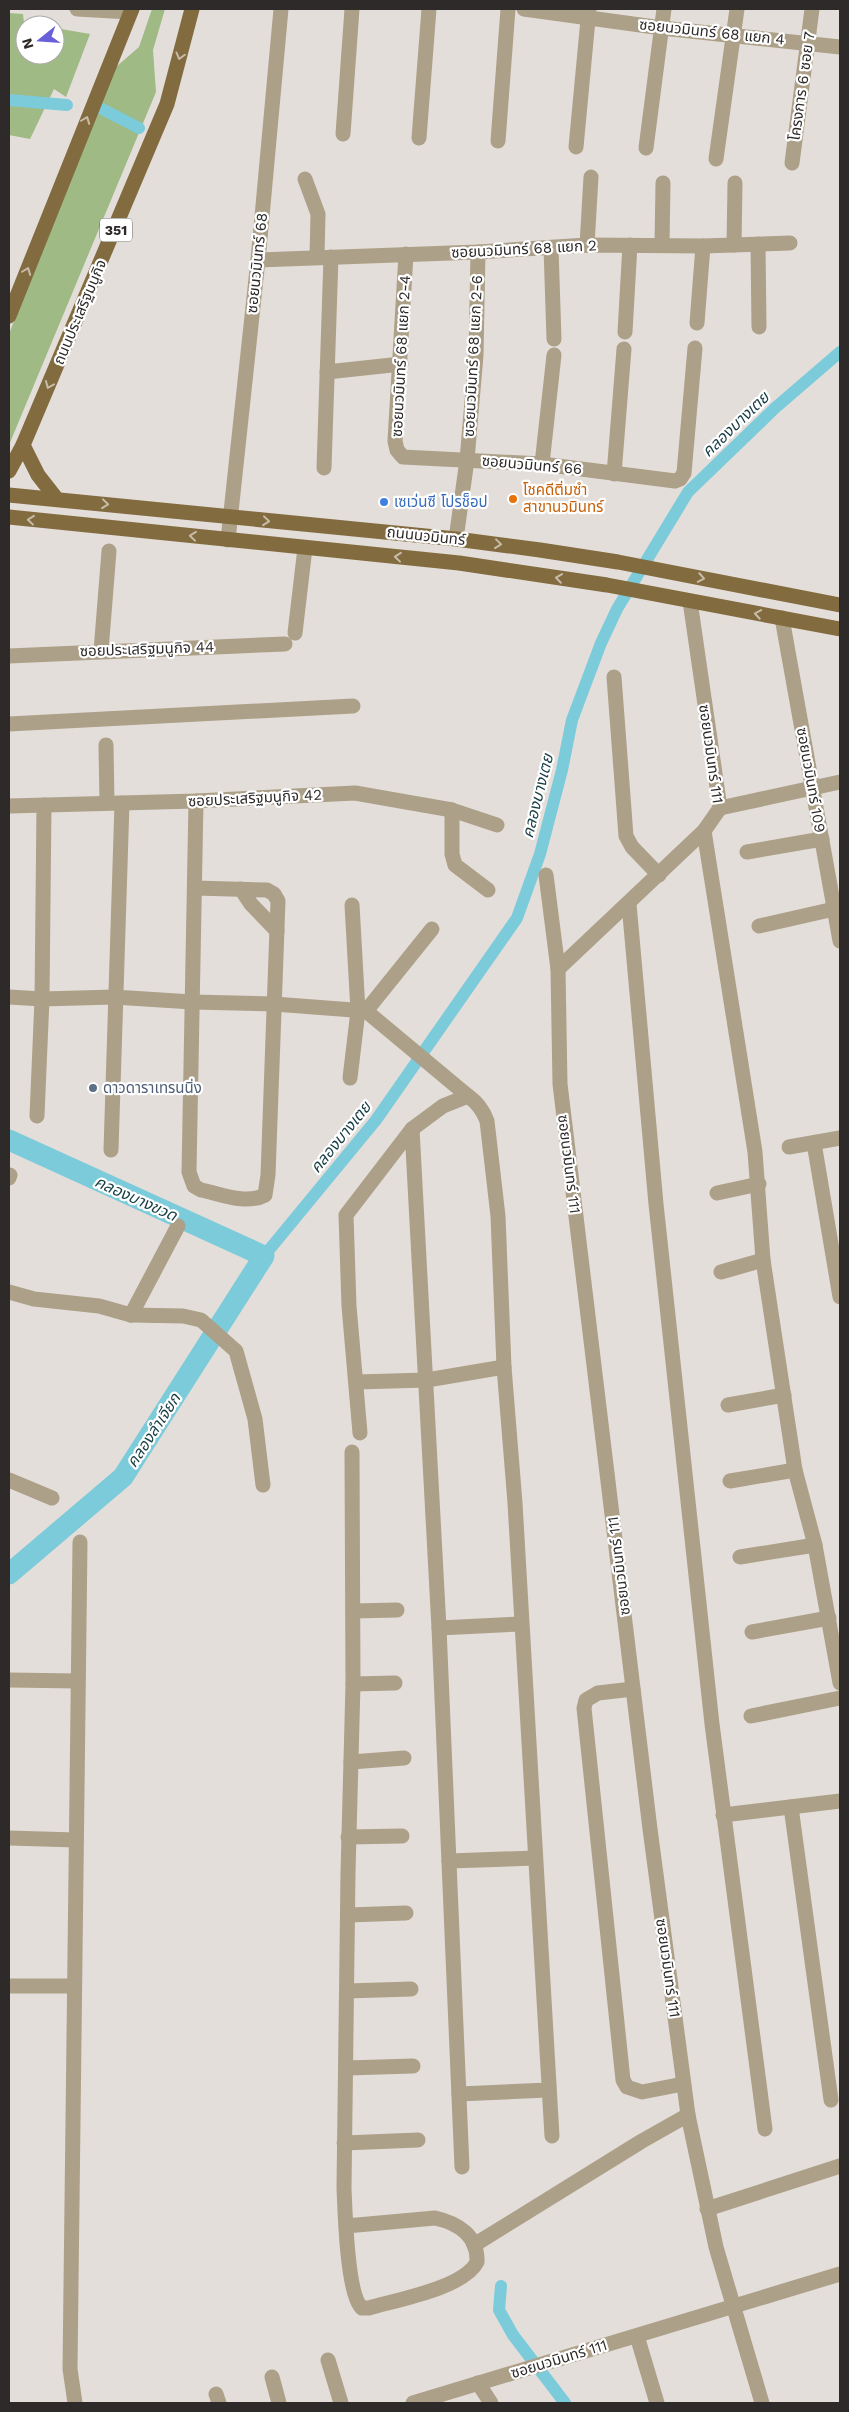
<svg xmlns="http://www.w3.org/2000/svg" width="849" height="2412" viewBox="0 0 849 2412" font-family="'Work Sans','Noto Sans Thai',sans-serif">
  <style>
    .green { fill: #9fba85 }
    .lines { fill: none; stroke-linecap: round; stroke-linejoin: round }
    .canal { stroke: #7bcbda; stroke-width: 12 }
    .river { stroke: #7bcbda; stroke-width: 21 }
    .minor { stroke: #ada088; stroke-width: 15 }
    .major { stroke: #826b3e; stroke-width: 15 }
    .oneway { stroke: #c7bca8 }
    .food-dot { fill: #e8710a; stroke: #fff; stroke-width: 2 }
    .shop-dot { fill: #3f7fe0; stroke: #fff; stroke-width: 2 }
    .service-dot { fill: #5c6f8a; stroke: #fff; stroke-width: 2 }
    .labels { text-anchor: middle; stroke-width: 4.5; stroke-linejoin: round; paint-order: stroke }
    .shield { fill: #fff; stroke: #6c6a69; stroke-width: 1 }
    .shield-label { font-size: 14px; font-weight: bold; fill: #2d2a29 }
    .street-label { font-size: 15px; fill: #2d2a29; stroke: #fff }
    .food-label { font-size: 15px; fill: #c56008; stroke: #fff; text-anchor: start }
    .shop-label { font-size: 15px; fill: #366cbe; stroke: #fff; text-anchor: start }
    .service-label { font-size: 15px; fill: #4e5e75; stroke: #fff; text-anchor: start }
    .water-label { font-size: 16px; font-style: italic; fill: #163d44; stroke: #fff }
  </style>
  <rect width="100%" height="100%" fill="#e4deda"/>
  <g class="green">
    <path d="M152,9H165L153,50L156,92L9,445V334L109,73L139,47Z"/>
    <path d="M9,13L23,14L24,23L38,25H25V55H55V28L90,34L66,97L54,89L30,139L9,135Z"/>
  </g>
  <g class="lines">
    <g class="canal">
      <path d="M9,100L67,105"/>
      <path d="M100,108L139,128"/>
      <path d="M264,1256L376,1120L517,918L540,854L562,770L572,720L601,643L617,609L688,492L775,408L840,352"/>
      <path d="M501,2286L499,2310L513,2335L565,2403"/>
    </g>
    <path class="river" d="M9,1140L264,1256L123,1477L9,1574"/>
    <g class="minor">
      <path d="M77,9L130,12"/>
      <path d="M524,9L662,28L840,47"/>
      <path d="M343,134L352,9"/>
      <path d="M419,138L429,9"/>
      <path d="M498,141L508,9"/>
      <path d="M576,147L589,9"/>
      <path d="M646,148L664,9"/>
      <path d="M716,159L737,9"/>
      <path d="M792,163L812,9"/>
      <path d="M305,179L318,214L317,257"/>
      <path d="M758,244L759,327"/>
      <path d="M587,245L591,177"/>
      <path d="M662,245L663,183"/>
      <path d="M734,245L735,183"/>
      <path d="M551,248L554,339"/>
      <path d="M406,254L395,441L397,450L403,457L542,464L675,481L680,479L684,473L695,348"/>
      <path d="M258,260L478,252L587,245L703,246L790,243"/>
      <path d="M697,323L703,246"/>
      <path d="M625,332L630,245"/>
      <path d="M327,372L401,364"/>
      <path d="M542,464L554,355"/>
      <path d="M324,468L331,257"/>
      <path d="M614,474L624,349"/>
      <path d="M456,539L467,460L476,355L478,252"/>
      <path d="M228,540L258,260L281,9"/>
      <path d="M782,618L840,941"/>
      <path d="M295,633L305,548"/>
      <path d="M101,651L109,551"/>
      <path d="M9,656L285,644"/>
      <path d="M614,677L626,836L632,847L659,875"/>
      <path d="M9,724L353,706"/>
      <path d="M106,745L107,803"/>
      <path d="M9,806L196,801L355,793L452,810L497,825"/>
      <path d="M720,808L840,782"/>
      <path d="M452,810V854L455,865L488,890"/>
      <path d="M704,831L755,1152L763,1260L795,1470L815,1545L840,1683"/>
      <path d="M747,852L822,839"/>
      <path d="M546,875L558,969L560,1084L650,1829L688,2115L716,2247L762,2403"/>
      <path d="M195,888L267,890L274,894L278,901L268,1175L265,1195C246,1205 221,1194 201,1190L194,1186L189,1172L196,801"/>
      <path d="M241,889L251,904L277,931"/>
      <path d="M629,904L656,1204L712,1724L765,2129"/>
      <path d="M759,926L834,909"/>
      <path d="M558,969L704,831L720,808L690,601"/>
      <path d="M9,997L42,999L114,997L192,1002L274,1004L366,1011L468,1096"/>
      <path d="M366,1011L432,929"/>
      <path d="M350,1078L358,1011L352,905"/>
      <path d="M37,1116L42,999L44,805"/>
      <path d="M412,1129L439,1628L462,2167"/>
      <path d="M814,1143L840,1297"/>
      <path d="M789,1147L840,1138"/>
      <path d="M111,1150L122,803"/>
      <path d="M9,1178L10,1175"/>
      <path d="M717,1193L759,1184"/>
      <path d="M721,1272L763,1260"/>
      <path d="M9,1292L34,1299L99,1306L131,1315L183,1316L201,1320L236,1351L255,1419L263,1485"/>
      <path d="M131,1315L178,1226"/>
      <path d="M357,1382L427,1380L504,1367"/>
      <path d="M728,1405L784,1395"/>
      <path d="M360,1433L349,1306L346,1215L412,1129L443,1106L468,1096C478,1103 483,1110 487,1121L498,1216L504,1367L515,1503L552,2136"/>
      <path d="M9,1480L52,1498"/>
      <path d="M730,1481L795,1470"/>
      <path d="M740,1557L815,1545"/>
      <path d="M353,1611L397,1610"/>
      <path d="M439,1628L520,1624"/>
      <path d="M752,1632L829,1618"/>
      <path d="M9,1680L77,1681"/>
      <path d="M353,1684L395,1683"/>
      <path d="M633,1689L598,1693L586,1700L584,1708L623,2080L627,2087L642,2092L683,2084"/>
      <path d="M751,1716L840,1698"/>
      <path d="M351,1762L404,1758"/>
      <path d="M791,1807L831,2100"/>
      <path d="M723,1815L840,1801"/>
      <path d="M348,1837L402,1836"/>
      <path d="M9,1838L76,1840"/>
      <path d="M449,1861L535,1858"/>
      <path d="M348,1915L406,1913"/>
      <path d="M9,1986H74"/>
      <path d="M347,1991L411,1989"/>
      <path d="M346,2068L413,2066"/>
      <path d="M459,2094L548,2090"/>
      <path d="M344,2143L418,2140"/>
      <path d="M707,2209L840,2166"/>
      <path d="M346,2226L435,2218C458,2223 478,2236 477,2262C464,2288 396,2300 369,2308H362C347,2295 345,2210 344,2188L348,1873L353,1684L352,1452"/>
      <path d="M474,2245L642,2141L688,2115"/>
      <path d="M637,2336L657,2403"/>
      <path d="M328,2360L341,2403"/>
      <path d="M272,2377L279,2403"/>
      <path d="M478,2383L491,2403"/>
      <path d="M216,2394L219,2403"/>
      <path d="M75,2403L70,2369L80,1542"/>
      <path d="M413,2403L840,2274"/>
    </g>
    <g class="major">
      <path d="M9,316L132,9"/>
      <path d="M23,445L38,475L56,498"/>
      <path d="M9,471L23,445L167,104L192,9"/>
      <path d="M9,495L456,539L540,550L618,562L840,605"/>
      <path d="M9,517L459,563L607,585L840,629"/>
    </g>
  </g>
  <defs><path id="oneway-chevron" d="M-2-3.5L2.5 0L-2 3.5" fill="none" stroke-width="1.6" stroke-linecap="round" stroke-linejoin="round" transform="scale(1.25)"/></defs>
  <g class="oneway">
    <use href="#oneway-chevron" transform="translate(180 56) rotate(105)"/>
    <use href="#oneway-chevron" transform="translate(86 120) rotate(-69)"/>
    <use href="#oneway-chevron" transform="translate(27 271) rotate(-69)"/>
    <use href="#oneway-chevron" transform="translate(49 385) rotate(113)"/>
    <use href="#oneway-chevron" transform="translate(105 504) rotate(6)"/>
    <use href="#oneway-chevron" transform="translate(31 520) rotate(-174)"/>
    <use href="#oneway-chevron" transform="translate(266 521) rotate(6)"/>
    <use href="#oneway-chevron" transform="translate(193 536) rotate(-174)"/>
    <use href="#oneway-chevron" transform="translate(498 544) rotate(7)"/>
    <use href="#oneway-chevron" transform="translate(398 557) rotate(-174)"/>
    <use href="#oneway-chevron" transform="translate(559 578) rotate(-172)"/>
    <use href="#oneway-chevron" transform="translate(701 578) rotate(11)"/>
    <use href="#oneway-chevron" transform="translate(758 614) rotate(-170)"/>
  </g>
  <circle class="food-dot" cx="513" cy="499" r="5"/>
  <circle class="shop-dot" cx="384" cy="502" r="5"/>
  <circle class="service-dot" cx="93" cy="1088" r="5"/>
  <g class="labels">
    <rect class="shield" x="100" y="218.5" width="32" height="23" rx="4"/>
    <g class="shield-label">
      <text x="116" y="235">351</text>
    </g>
    <g class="street-label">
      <text transform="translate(712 32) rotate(6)" y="5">ซอยนวมินทร์ 68 แยก 4</text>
      <text transform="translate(802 86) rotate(-82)" y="5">โครงการ 6 ซอย 7</text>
      <text transform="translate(524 249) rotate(-3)" y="5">ซอยนวมินทร์ 68 แยก 2</text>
      <text transform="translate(257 263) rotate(-84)" y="5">ซอยนวมินทร์ 68</text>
      <text transform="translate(80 312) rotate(-67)" y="5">ถนนประเสริฐมนูกิจ</text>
      <text transform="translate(401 356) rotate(-87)" y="5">ซอยนวมินทร์ 68 แยก 2-4</text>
      <text transform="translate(473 356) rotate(-87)" y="5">ซอยนวมินทร์ 68 แยก 2-6</text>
      <text transform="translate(532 465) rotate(5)" y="5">ซอยนวมินทร์ 66</text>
      <text transform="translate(426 536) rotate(6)" y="5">ถนนนวมินทร์</text>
      <text transform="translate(147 649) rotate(-2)" y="5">ซอยประเสริฐมนูกิจ 44</text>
      <text transform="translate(711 754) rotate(82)" y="5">ซอยนวมินทร์ 111</text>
      <text transform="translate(811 780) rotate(80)" y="5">ซอยนวมินทร์ 109</text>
      <text transform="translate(255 798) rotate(-3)" y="5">ซอยประเสริฐมนูกิจ 42</text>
      <text transform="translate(569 1164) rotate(83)" y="5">ซอยนวมินทร์ 111</text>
      <text transform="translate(619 1566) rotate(-97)" y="5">ซอยนวมินทร์ 111</text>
      <text transform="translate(668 1968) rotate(82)" y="5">ซอยนวมินทร์ 111</text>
      <text transform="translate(559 2359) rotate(-17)" y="5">ซอยนวมินทร์ 111</text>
    </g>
    <g class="food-label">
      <text x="523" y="495">โชคดีติ่มซำ<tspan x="523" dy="17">สาขานวมินทร์</tspan></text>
    </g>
    <g class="shop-label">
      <text x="394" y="507">เซเว่นซี โปรช็อป</text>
    </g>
    <g class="service-label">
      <text x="103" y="1093">ดาวดาราเทรนนิ่ง</text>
    </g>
    <g class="water-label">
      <text transform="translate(735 424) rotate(-44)" y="6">คลองบางเตย</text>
      <text transform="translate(537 796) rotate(-76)" y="6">คลองบางเตย</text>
      <text transform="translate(340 1137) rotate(-51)" y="6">คลองบางเตย</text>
      <text transform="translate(136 1198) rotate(24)" y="6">คลองบางขวด</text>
      <text transform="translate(153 1430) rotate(-57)" y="6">คลองลำเจียก</text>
    </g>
  </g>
  <rect width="849" height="2412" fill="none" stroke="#2d2a29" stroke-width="20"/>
  <g transform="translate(40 40) rotate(253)"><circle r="24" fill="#ffffff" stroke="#abaaa9"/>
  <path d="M0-4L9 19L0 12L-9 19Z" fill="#6960d9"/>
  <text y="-8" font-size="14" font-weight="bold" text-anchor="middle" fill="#2d2a29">N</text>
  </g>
</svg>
